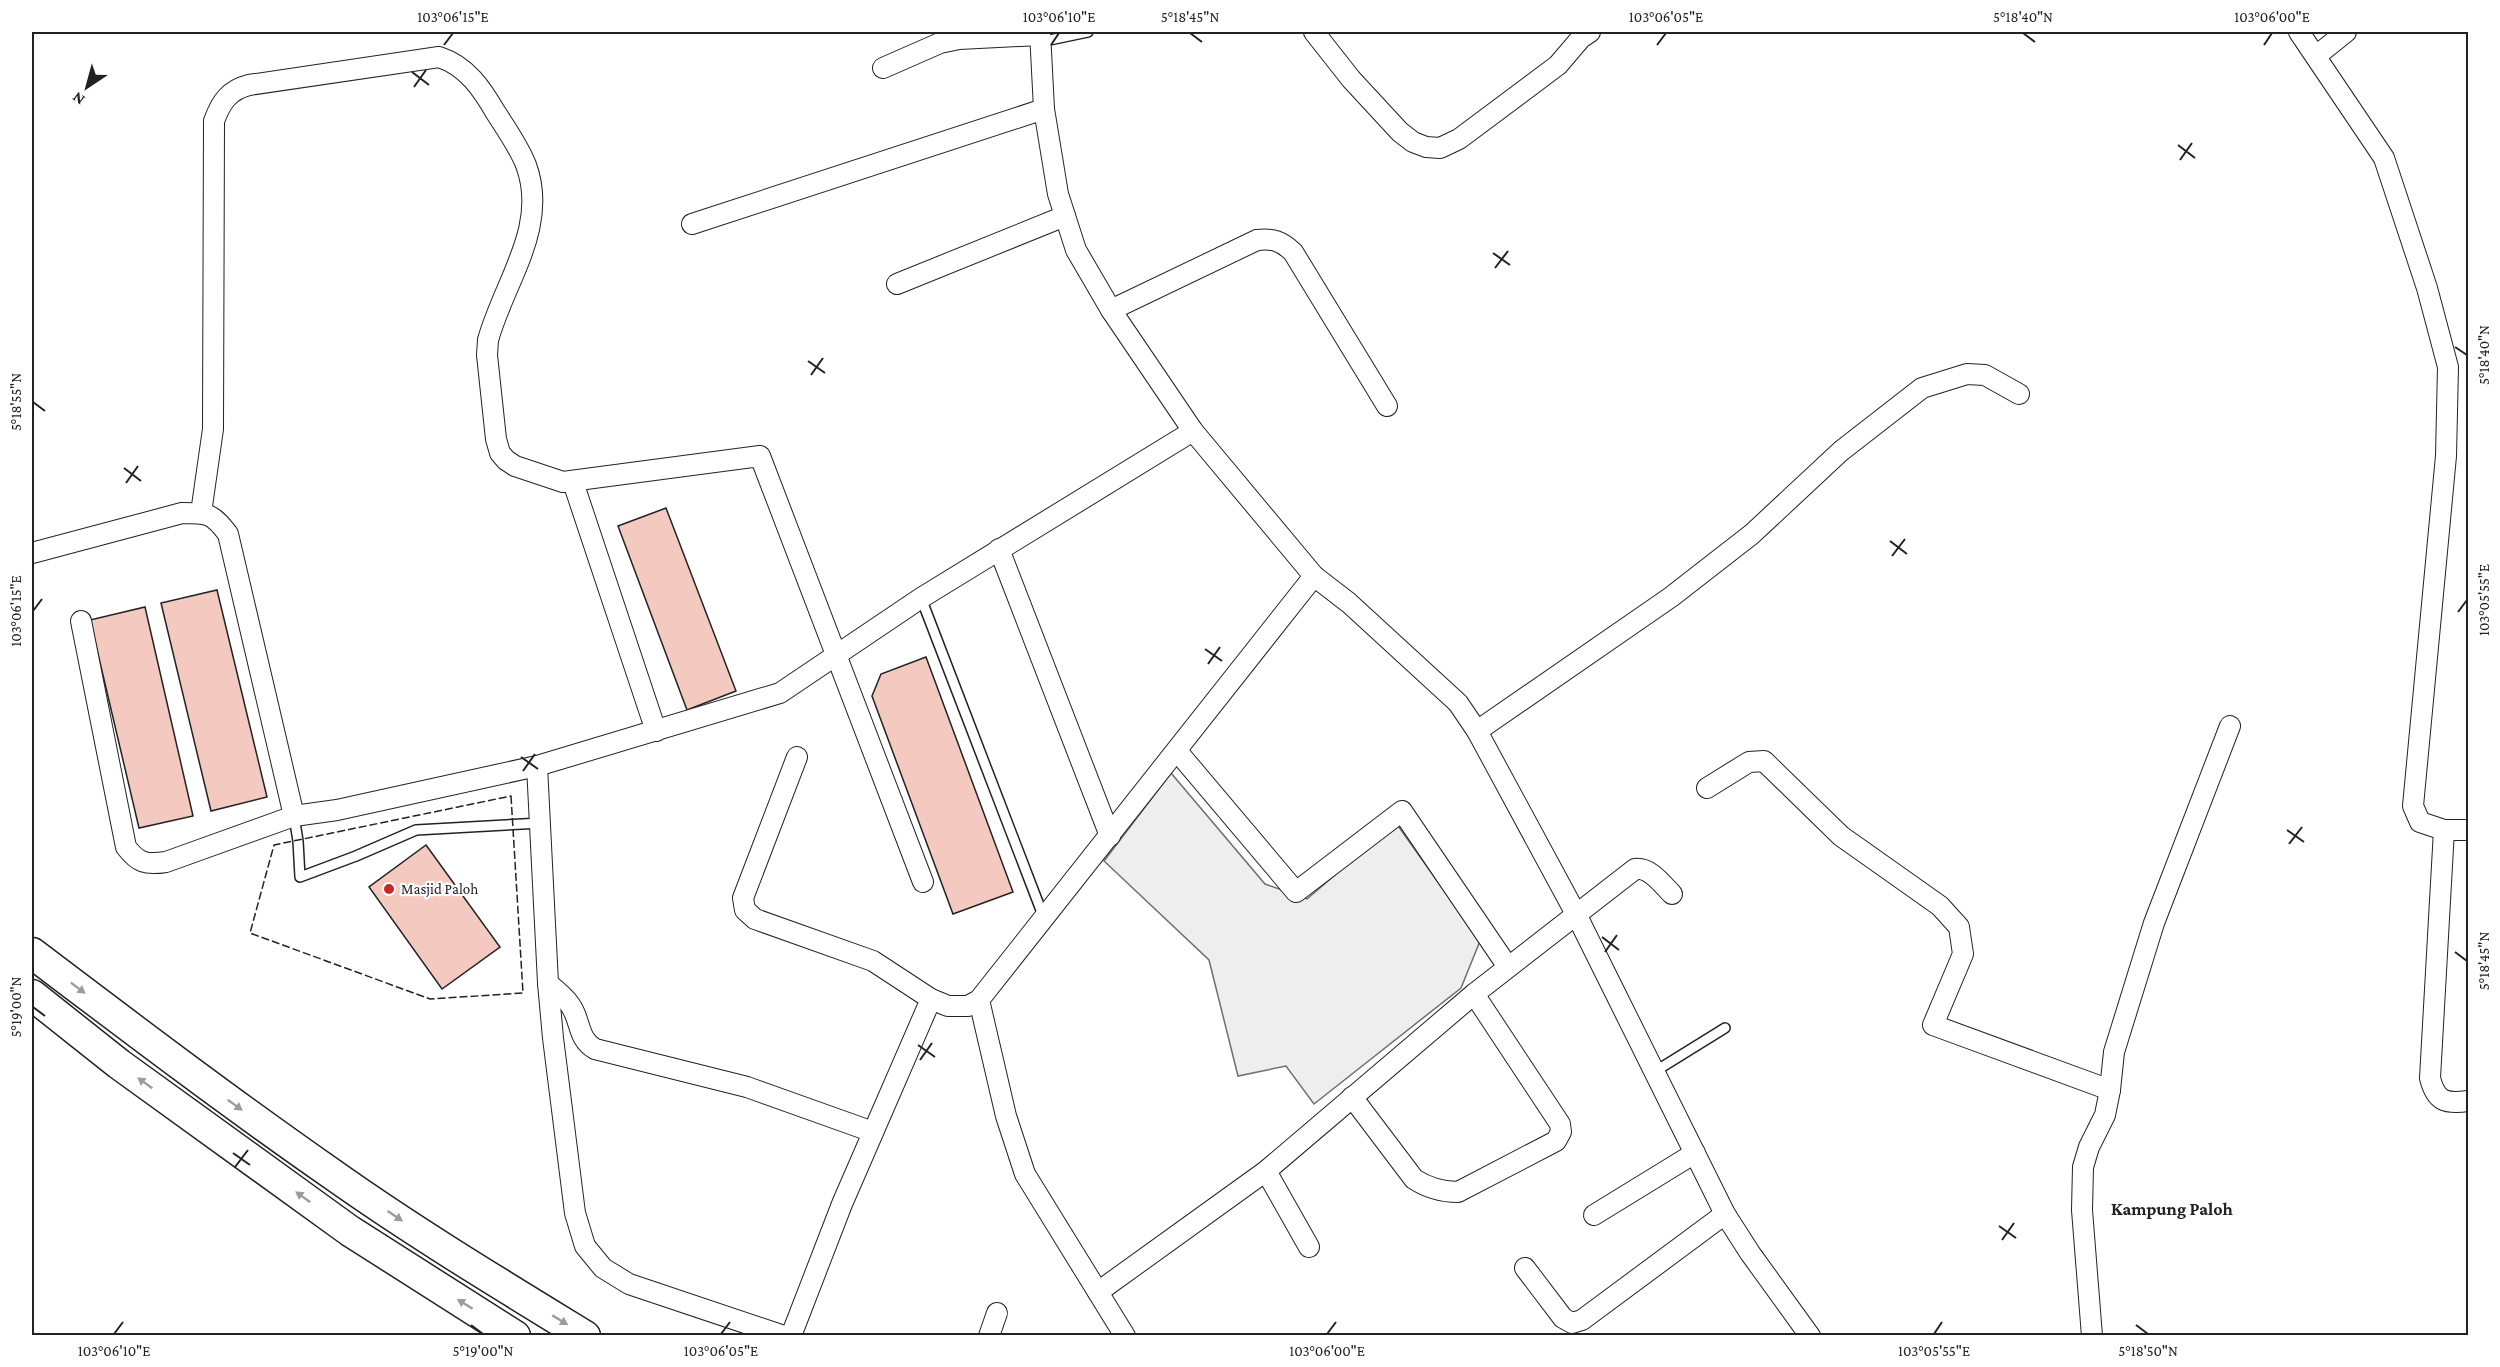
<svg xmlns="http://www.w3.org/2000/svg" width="2500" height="1367" viewBox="0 0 2500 1367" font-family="'Crimson Pro',serif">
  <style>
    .green { fill: #eee; stroke: #6f6f6f; stroke-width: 1.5 }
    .building { fill: #f3c9c0; stroke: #222; stroke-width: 1.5 }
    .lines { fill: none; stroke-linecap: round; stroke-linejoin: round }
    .lane-casing { stroke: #222; stroke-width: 12 }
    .street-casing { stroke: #222; stroke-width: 22 }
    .primary-casing { stroke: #222; stroke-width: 33 }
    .lane { stroke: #fff; stroke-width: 9 }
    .street { stroke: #fff; stroke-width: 20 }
    .primary { stroke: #fff; stroke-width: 30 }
    .fence { stroke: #222; stroke-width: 1.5; stroke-dasharray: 8 3; stroke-linecap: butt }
    .oneway { fill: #9c9c9c }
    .ticks { fill: none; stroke: #222; stroke-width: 2 }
    .poi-dot { fill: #c62828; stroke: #fff; stroke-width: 2 }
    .labels { text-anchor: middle; stroke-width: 4.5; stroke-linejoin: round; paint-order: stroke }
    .poi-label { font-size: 15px; fill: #222; stroke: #fff; text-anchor: start }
    .quarter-label { font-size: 18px; font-weight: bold; fill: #222; stroke: #fff }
    .neatline { fill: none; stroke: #222; stroke-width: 2 }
    .ticks-label { font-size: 15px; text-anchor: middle; fill: #222 }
  </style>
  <rect width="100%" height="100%" fill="#fff"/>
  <path class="green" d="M1171,773L1265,884L1307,899L1396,823L1480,941L1461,988L1314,1104L1286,1066L1238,1076L1209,960L1104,861Z"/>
  <g class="building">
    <path d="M666,508L736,691L687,710L618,526Z"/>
    <path d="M217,590L267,797L211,811L161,603Z"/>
    <path d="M145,607L193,816L139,828L90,620Z"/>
    <path d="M926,657L1013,892L953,914L872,696L881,674Z"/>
    <path d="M426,845L500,947L442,989L369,887Z"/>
  </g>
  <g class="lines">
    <defs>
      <g id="lane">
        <path d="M1040,42L1088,32"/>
        <path d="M921,598L1044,918"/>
        <path d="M294,816L298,841L300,877L356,856L416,830L541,823"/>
        <path d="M1654,1072L1725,1028"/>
      </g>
      <g id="street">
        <path d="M1040,32L1044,109L1058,194L1076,250L1111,310L1193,431L1314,576L1349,603L1458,703L1477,731L1576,914L1725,1214L1750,1253L1810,1336"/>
        <path d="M1314,32L1351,79L1400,132L1413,142L1426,147L1440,148L1459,139L1558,65L1581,38L1590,32"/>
        <path d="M2299,32L2384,158L2427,288L2448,367L2446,456L2413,806L2420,822L2444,830H2468"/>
        <path d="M2316,56L2346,32"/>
        <path d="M883,68L940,43L959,39L1040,35"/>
        <path d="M692,224L1044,109"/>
        <path d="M897,284L1065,216"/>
        <path d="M1111,310L1257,240C1273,238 1281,241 1293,252L1387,406"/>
        <path d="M573,482L656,731"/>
        <path d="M201,513L213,429L214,121C221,102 229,90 249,85L439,57C467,66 482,89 496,113C507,130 519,147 526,165C549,227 504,282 488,340L487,355L496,439L500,453L506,460L515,466L563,482L760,456L923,882"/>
        <path d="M999,549L1110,836"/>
        <path d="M32,553L182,513C208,513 212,513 228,534L294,816L337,810L537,766L780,693L921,598L1193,431"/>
        <path d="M81,621L126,847C138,863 146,865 166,862L294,816"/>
        <path d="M1477,731L1671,597L1752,534L1841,451L1922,388L1967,374L1985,375L2019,394"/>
        <path d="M1177,751L1296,892L1402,811L1508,967"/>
        <path d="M797,757L743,898L745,910L755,919L873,961L931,999L948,1006H968L979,1000L1314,576"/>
        <path d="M537,766L548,983L553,1038L575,1213L585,1246L603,1268L629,1284L784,1336"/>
        <path d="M1707,788L1749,762L1764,761L1841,836L1940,906L1959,927L1963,954L1933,1025L2110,1090"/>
        <path d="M2444,830L2430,1078C2436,1102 2446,1104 2468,1101"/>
        <path d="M548,983C556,991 567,998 572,1008C581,1023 578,1039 595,1049L747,1087L873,1132"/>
        <path d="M979,1000L1006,1116L1025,1174L1125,1336"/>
        <path d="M1352,1097L1414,1179C1428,1188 1441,1192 1458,1192L1556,1141L1561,1132L1560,1124L1474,994"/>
        <path d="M1266,1171L1309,1247"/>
        <path d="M1594,1215L1695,1153"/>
        <path d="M1525,1268L1563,1318L1572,1323L1582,1320L1725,1214"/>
        <path d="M1098,1292L1266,1171L1474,994L1635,869C1650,867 1662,884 1672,894"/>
        <path d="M791,1336L842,1204L931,999"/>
        <path d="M989,1336L997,1313"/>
        <path d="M2092,1336L2082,1210L2083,1167L2089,1147L2105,1115L2110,1090L2114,1052L2154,923L2230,726"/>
      </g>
      <g id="primary">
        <path d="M32,953C131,1028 230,1103 332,1174C414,1232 500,1284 585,1336"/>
        <path d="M32,995L119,1064L350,1231L515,1336"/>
      </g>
    </defs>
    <use href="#lane" class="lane-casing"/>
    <use href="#street" class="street-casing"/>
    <use href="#primary" class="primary-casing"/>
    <use href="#lane" class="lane"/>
    <use href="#street" class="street"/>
    <use href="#primary" class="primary"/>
    <path class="fence" d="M511,796L523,993L430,999L250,933L274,845Z"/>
  </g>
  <defs><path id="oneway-solid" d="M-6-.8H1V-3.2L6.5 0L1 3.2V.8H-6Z" transform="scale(1.5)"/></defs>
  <g class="oneway">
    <use href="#oneway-solid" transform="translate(78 988) rotate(37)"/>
    <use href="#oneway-solid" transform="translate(145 1083) rotate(-144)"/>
    <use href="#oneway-solid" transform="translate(235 1105) rotate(36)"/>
    <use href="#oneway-solid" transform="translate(303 1197) rotate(-144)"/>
    <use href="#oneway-solid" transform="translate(395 1216) rotate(34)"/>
    <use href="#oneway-solid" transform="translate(465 1304) rotate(-148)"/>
    <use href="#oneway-solid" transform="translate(560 1320) rotate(31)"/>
  </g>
  <path class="ticks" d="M1190,33L1202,42M2023,33L2035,42M444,45L453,33M1051,45L1059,33M1657,45L1666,33M2264,45L2272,33M412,72L429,85M414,87L426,70M2178,145L2195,158M2180,160L2192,143M1493,253L1510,265M1495,268L1508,251M2455,347L2467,355M808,361L825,373M811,375L823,358M33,402L45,411M124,468L141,481M126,483L138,466M1890,541L1907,554M1892,556L1905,539M33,611L42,599M2458,612L2467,600M1205,649L1222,661M1208,664L1220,647M521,757L538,769M523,771L535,754M2287,830L2304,842M2289,844L2302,827M1602,937L1619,950M1605,952L1617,935M2455,952L2467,961M33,1007L45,1016M918,1045L935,1057M920,1060L932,1043M233,1153L250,1165M235,1167L248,1150M1999,1226L2016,1238M2002,1240L2014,1223M471,1325L483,1334M2136,1325L2148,1334M114,1334L123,1322M721,1334L730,1322M1327,1334L1336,1322M1934,1334L1942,1322"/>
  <circle class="poi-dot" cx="389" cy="889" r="6"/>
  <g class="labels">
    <g class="poi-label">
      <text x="401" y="894">Masjid Paloh</text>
    </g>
    <g class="quarter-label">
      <text x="2172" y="1215">Kampung Paloh</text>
    </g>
  </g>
  <rect width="2500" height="1367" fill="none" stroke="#ffffff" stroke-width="66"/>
  <g transform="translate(87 87) rotate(216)" stroke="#ffffff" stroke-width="4.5" paint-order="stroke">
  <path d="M0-4.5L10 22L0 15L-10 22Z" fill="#222222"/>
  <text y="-9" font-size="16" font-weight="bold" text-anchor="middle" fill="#222222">N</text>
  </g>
  <rect x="33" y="33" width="2434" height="1301" class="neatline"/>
  <g class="ticks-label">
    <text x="453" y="22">103°06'15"E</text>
    <text x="1059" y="22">103°06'10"E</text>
    <text x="1190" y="22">5°18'45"N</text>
    <text x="1666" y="22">103°06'05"E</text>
    <text x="2023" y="22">5°18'40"N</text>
    <text x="2272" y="22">103°06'00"E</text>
    <text transform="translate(2484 355) rotate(-90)" y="5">5°18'40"N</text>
    <text transform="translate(16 402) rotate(-90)" y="5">5°18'55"N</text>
    <text transform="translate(2484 600) rotate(-90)" y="5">103°05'55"E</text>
    <text transform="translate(16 611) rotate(-90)" y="5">103°06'15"E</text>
    <text transform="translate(2484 961) rotate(-90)" y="5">5°18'45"N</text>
    <text transform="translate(16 1007) rotate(-90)" y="5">5°19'00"N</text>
    <text x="114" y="1356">103°06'10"E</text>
    <text x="483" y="1356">5°19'00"N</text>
    <text x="721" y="1356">103°06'05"E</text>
    <text x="1327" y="1356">103°06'00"E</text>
    <text x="1934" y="1356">103°05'55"E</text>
    <text x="2148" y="1356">5°18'50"N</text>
  </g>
</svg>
